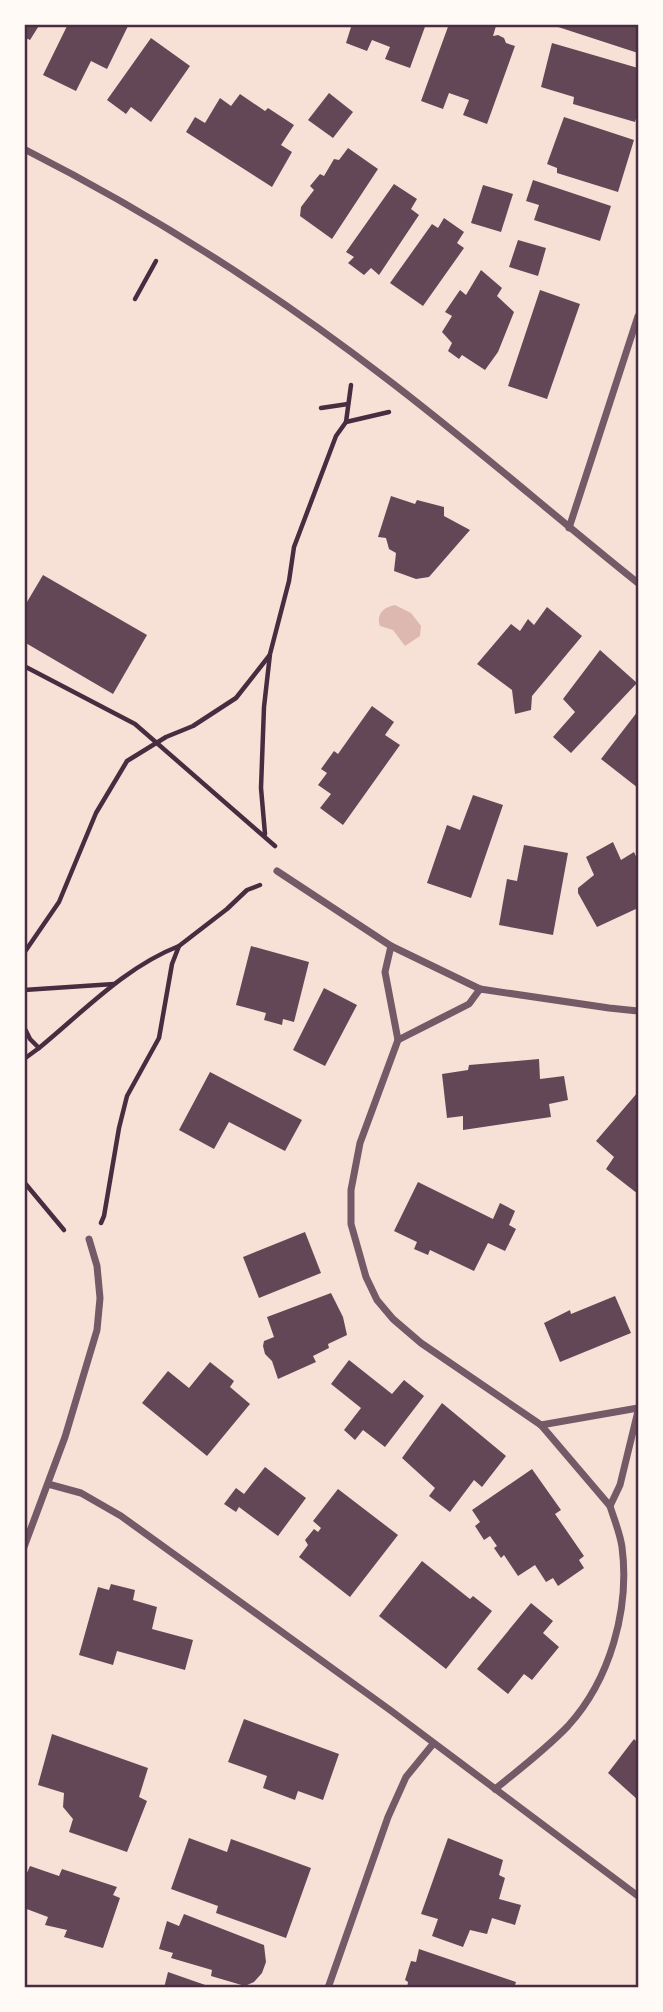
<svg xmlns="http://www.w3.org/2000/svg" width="663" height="2012" viewBox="0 0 663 2012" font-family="'Public Sans',sans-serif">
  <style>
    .water { fill: #dcb8b0 }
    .building { fill: #644757 }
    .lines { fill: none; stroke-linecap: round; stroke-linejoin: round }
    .path { stroke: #4a2c40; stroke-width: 4.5 }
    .minor { stroke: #755966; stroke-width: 7 }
    .neatline { fill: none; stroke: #4a2c40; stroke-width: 2.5 }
  </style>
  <rect width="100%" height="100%" fill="#f7e1d7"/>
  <path class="water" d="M395,605L411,613L421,626L420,636L405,646L393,630L380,626C376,614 384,607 395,605Z"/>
  <g class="building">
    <path d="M24,24H40L30,40L24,37Z"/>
    <path d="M68,24H129L107,69L91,61L76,91L43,75Z"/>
    <path d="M352,24H426L410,68L385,59L390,47L372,40L367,51L346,43Z"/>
    <path d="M449,24H491L496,26L493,36L498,35L504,38L506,43L515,46L487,124L463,115L469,100L449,93L443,109L421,101Z"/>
    <path d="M552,24H638V53L552,25Z"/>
    <path d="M151,38L190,66L151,122L131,107L126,114L107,100Z"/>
    <path d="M552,43L638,68V112L635,122L573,104L574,97L541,87Z"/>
    <path d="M329,93L353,112L333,138L308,120Z"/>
    <path d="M240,94L265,111L268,108L294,125L281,145L292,152L272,187L186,132L195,117L205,123L220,98L231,106Z"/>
    <path d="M564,117L634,140L618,192L557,173V168L547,164Z"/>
    <path d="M348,148L378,169L332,239L300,216L301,207L314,190L310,186L320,174L324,176L334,159L339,160Z"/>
    <path d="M533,180L611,206L600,241L534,220L539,205L526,201Z"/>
    <path d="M394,184L417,199L411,209L419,215L379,275L371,268L364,275L348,263L354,257L346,252Z"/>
    <path d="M483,185L513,194L501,232L471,223Z"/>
    <path d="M444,218L464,232L457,243L464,248L423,306L390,283L432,224L438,228Z"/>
    <path d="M518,240L546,248L538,276L509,267Z"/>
    <path d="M481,270L502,288L497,296L514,312L498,352L485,370L462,355L459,359L448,351L452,343L442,332L452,316L445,312L460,290L466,295Z"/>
    <path d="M540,290L580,304L547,399L508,386Z"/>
    <path d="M391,496L415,504L417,500L444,507V516L470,530L429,577L416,579L394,571L396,553L389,549L386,538L378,537Z"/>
    <path d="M43,575L147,635L113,694L24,642V607Z"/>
    <path d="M547,607L582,636L532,696L531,710L515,714L512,690L477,664L511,624L520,631L528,619L534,625Z"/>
    <path d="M600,650L637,683L571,753L553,737L575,712L563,699Z"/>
    <path d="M372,706L394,722L385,735L400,745L343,825L320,808L331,794L318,785L327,773L321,769L334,751L338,754Z"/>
    <path d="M638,711V788L601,759Z"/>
    <path d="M473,795L503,805L471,898L427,883L447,825L460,830Z"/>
    <path d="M613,842L621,860L634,852L638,861V908L597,927L578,893V888L594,875L586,857Z"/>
    <path d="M524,845L568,853L553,935L499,925L507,879L517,881Z"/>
    <path d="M251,946L309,962L294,1022L283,1019L282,1025L264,1020L266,1013L236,1005Z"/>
    <path d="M324,988L357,1005L325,1066L293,1050Z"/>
    <path d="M539,1059L540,1079L564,1076L568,1100L549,1104L551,1117L463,1130V1116L447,1118L442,1074L468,1070L469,1065Z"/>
    <path d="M210,1072L302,1120L285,1151L229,1122L214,1149L179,1130Z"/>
    <path d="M638,1092V1194L606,1169L614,1157L596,1141Z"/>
    <path d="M418,1182L493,1219L500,1203L515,1211L509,1225L516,1229L505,1251L488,1243L474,1271L430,1250L428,1255L414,1249L417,1242L394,1231Z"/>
    <path d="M305,1232L321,1273L259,1298L243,1257Z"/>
    <path d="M331,1293L343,1317L347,1335L328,1344L329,1348L313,1356L316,1362L278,1379L272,1361L265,1354L263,1346L264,1341L274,1337L267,1317Z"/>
    <path d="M615,1296L631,1333L560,1362L544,1323L570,1310L571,1314Z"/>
    <path d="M349,1360L392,1394L404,1380L424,1396L385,1447L363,1430L355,1440L344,1430L361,1408L331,1384Z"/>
    <path d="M210,1362L234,1381L230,1387L250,1404L207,1456L142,1403L168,1371L189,1388Z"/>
    <path d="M442,1403L506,1456L482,1487L474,1480L450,1512L429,1496L435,1488L402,1458Z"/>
    <path d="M265,1467L306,1498L278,1536L239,1507L236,1512L224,1504L236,1488L244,1494Z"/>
    <path d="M532,1469L561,1510L555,1514L584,1556L579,1560L584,1568L558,1586L553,1578L546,1582L535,1565L518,1576L504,1555L501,1558L494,1548L497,1546L490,1536L484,1540L475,1526L480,1522L472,1510Z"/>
    <path d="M338,1489L398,1535L350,1597L299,1557L308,1545L305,1540L314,1529L318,1532L321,1528L313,1521Z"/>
    <path d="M422,1561L470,1599L473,1596L492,1611L446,1669L379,1616Z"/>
    <path d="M111,1584L135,1590L133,1600L157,1607L152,1629L193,1640L185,1670L117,1651L113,1665L79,1655L98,1587L109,1590Z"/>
    <path d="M531,1603L553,1621L543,1633L559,1647L532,1680L524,1674L508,1694L477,1669Z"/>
    <path d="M244,1719L339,1754L323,1800L298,1791L295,1800L263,1788L267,1776L228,1762Z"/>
    <path d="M52,1734L148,1768L139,1797L147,1801L127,1852L69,1832L73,1819L63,1807L64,1793L38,1785Z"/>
    <path d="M634,1739L638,1743V1800L608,1773Z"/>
    <path d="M189,1838L227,1852L231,1839L311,1868L286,1938L216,1913L218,1906L171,1889Z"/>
    <path d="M448,1838L503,1860L499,1875L505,1878L499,1899L521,1905L515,1925L492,1918L487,1934L470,1930L463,1947L432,1936L438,1919L421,1914Z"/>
    <path d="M30,1866L59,1876L62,1869L117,1887L113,1895L120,1898L103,1948L64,1937L67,1930L45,1925L48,1917L24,1908V1875H26Z"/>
    <path d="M184,1914L264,1945L266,1962L262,1973L254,1982L245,1986L211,1976L212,1970L171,1958L173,1953L159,1949L167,1921L179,1926Z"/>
    <path d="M419,1949L516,1982L514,1988H407L408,1982L405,1980L411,1961L416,1962Z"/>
    <path d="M168,1972L211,1987V1988H164Z"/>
  </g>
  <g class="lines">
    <g class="path">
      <path d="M135,299L156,261"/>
      <path d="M321,408L348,404"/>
      <path d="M346,422L389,412"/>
      <path d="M24,666L135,724L275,846"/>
      <path d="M265,834L261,788L264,707L270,654L289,581L294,547L336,436L346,422L351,385"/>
      <path d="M179,946L227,909L247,890L260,885"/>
      <path d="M24,953L59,902L96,813L127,761L166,737L193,726L236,698L269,656"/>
      <path d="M24,990L114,984"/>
      <path d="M24,1027L30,1039L39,1048L24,1059"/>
      <path d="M39,1048C83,1012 125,967 179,946L172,964L159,1038L127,1096L119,1128L104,1216L101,1223"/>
      <path d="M24,1182L64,1230"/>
    </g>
    <g class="minor">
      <path d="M24,149C150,213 271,290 383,376C470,442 553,515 638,583"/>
      <path d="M569,528L638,316"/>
      <path d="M277,871L391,946L480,989"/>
      <path d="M391,946L385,972L398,1040"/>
      <path d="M541,1425L638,1408"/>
      <path d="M48,1484L81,1493L121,1516L390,1710L638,1896"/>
      <path d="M610,1506L541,1425L421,1343L393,1319L377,1300L366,1277L351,1224V1190L360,1143L398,1040L469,1004L480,989L609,1008L638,1011"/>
      <path d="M24,1547L65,1437L97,1330L100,1298L97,1266L89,1239"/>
      <path d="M495,1789C520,1769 546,1749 568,1726C610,1680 630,1609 622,1547C620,1533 614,1519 610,1506L620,1485L638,1411"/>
      <path d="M328,1988L388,1817L406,1777L433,1744"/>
    </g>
  </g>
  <rect width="663" height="2012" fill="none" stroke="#fffaf5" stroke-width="52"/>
  <rect x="26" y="26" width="611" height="1960" class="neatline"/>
</svg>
